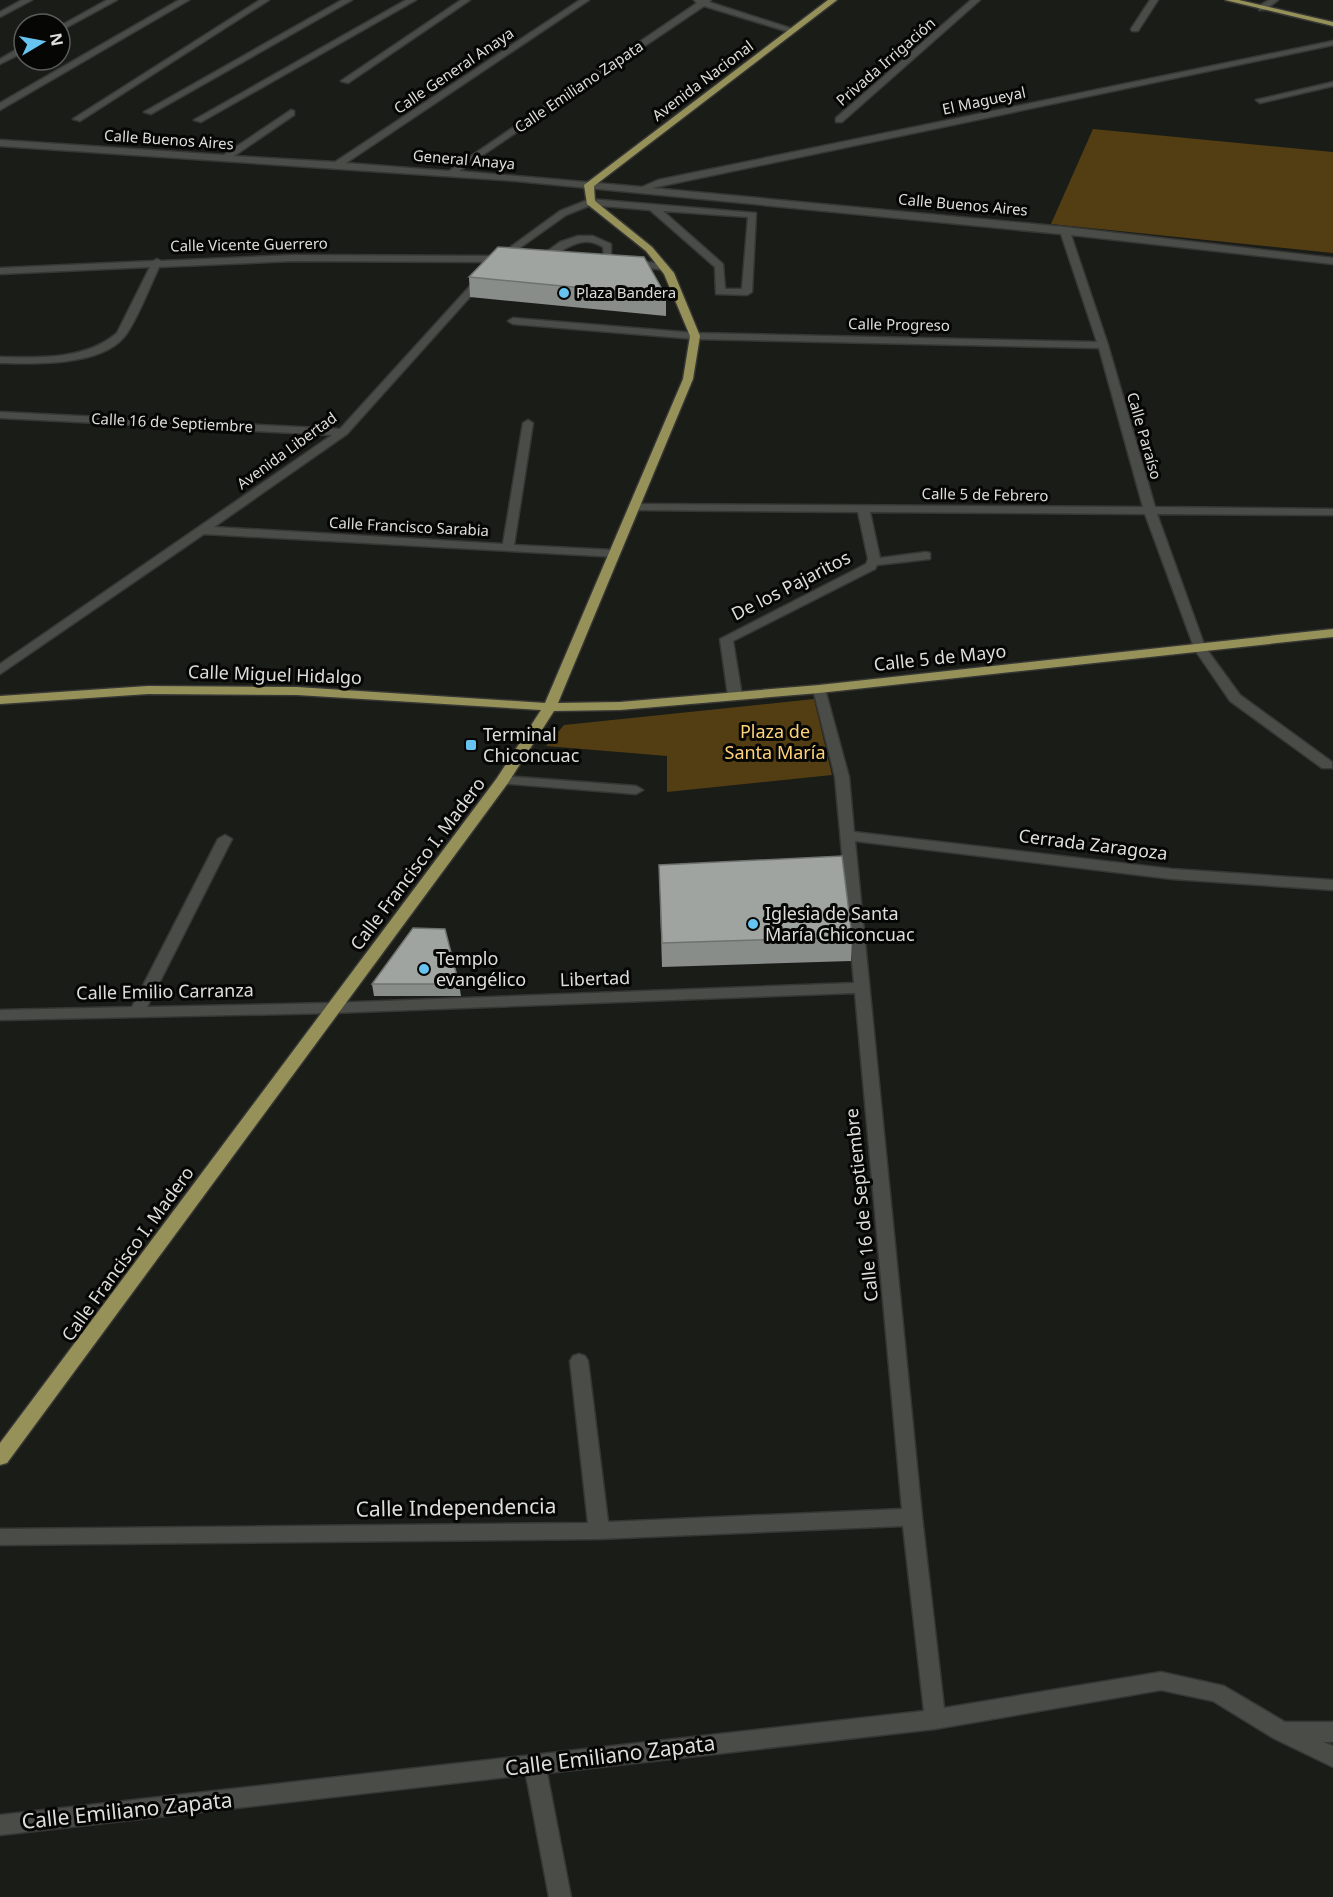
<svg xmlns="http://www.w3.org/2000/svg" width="1333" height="1897" viewBox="0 0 1333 1897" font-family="'Noto Sans',sans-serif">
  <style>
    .green { fill: #523e12 }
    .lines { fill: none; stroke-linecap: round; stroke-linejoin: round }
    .minor-casing { stroke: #363634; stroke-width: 3 }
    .major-casing { stroke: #363634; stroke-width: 3 }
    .minor { fill: #4a4c47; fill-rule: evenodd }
    .major { fill: #959159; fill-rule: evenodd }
    .wall { fill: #898d8a }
    .building { fill: #9fa4a0; stroke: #6f7370; stroke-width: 1.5 }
    .poi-dot { fill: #67c4f0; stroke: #060605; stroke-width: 2 }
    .labels { text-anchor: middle; stroke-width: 6; stroke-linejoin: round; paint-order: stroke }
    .far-street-label { font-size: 15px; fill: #dedfdc; stroke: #060605 }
    .far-poi-label { font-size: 15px; fill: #dedfdc; stroke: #060605; text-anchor: start }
    .street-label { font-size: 18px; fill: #dedfdc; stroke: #060605 }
    .park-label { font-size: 18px; fill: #ffd27a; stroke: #060605 }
    .poi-label { font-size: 18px; fill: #dedfdc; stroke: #060605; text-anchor: start }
    .near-street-label { font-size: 21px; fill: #dedfdc; stroke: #060605 }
  </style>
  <rect width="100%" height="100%" fill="#1a1c18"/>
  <g class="green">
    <path d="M1093,129L1333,152V253L1051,224Z"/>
    <path d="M814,699L832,775L667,792V756L546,746L564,725Z"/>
  </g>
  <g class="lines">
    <defs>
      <g id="minor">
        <path d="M22,0H32L0,17V12Z"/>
        <path d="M107,0H117L60,31V26Z"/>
        <path d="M179,0H189L0,110V103Z"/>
        <path d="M260,0H269L80,121L73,119Z"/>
        <path d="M342,0H352L151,114L144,112Z"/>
        <path d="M406,0H416L201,122L194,120Z"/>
        <path d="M461,0H470L348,83L341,81Z"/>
        <path d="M580,0H589L346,163L449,171L697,3L694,0H711L709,2L796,30L789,32L704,6L459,171L642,187L658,180L1333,41V45L652,188L1065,227L1333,258V264L1071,235L1108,345L1155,507L1333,509V515L1157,514L1205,647L1240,695L1332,762V768H1322L1230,701L1195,650L1145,514L870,512L880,558L926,552L930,553V559L877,565L875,569L733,641L742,696L735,700L728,696L720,639L866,564L868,559L858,512L636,510L630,507L636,504L1143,507L1099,348L695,339L513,324L508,321L513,318L695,333L1097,342L1061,234L516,181L0,146V140L224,155L291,110L294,111V115L234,156L335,162Z"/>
        <path d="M971,0H980L842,122H836V118Z"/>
        <path d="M1150,0H1158L1138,31H1132L1131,29Z"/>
        <path d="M1269,0H1278L1265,10H1259V6Z"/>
        <path d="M21,47H24V52L0,64V59Z"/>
        <path d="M1333,82V86L1260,103L1256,100Z"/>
        <path d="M590,199L756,213L752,292L747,295L716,294L715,267L650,210L591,205L566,215L500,262L293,261L159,267C151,284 135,325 124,337C100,366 34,364 0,363V357C39,358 86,360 117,333L150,267L0,274V268L153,261L157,259L161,261L293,255L498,256L560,211ZM663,211L748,217L742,289H725L723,264Z"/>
        <path d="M578,236H593L611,244V262H605L603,247C582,234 570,248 550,256L545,253L560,242Z"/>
        <path d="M630,260L664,264L669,267L664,270L627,265V261Z"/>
        <path d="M483,274L488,277L486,279L347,434L214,527L503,544L523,423L528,420L533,423L514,545L613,550L617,551V557L204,534L0,674V664L332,435L0,418V412L340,429L480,275Z"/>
        <path d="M819,685L825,689L849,777L854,832L1172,869L1333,880V890L1172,879L855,841L922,1517L944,1708L1161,1672L1224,1686L1285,1722H1333V1742H1323L1333,1746V1767L1275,1739L1213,1701L1161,1690L935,1729L547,1773L571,1897H549L526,1775L0,1835V1815L924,1711L903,1526L599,1539L0,1545V1529L588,1523L570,1361L573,1356L579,1354L585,1356L588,1361L608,1522L902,1509L855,993L331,1013L0,1020V1010L132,1007L218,839L225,835L232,839L147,1007L331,1003L854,983L835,777L813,689Z"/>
        <path d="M503,776L636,786L643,790L636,794L498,783L496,780L498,777Z"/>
      </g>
      <g id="major">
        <path d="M828,0H837L594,186L595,201L652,247L674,273L700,336L693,379L558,703L620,702L819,685L1333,629V637L819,693L620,710L554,711L508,783L7,1463L0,1465V1443L497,778L541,710L297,695L148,694L0,704V696L148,686L297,687L545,703L683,379L690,336L664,274L646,251L587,204L584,185Z"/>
        <path d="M1225,0H1239L1333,22V26Z"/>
      </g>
    </defs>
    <use href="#minor" class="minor-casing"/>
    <use href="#major" class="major-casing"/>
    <use href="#minor" class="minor"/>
    <use href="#major" class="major"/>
  </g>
  <g class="wall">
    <path d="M469,277L666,296V316L470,297Z"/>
    <path d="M659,865L852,937L851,961L662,967Z"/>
    <path d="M372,984H459L461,996H374Z"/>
  </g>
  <g class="building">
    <path d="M498,247L644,257L666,296L469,277Z"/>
    <path d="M842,856L852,937L662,943L659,865Z"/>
    <path d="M413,928L445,929L459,984H372Z"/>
  </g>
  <g class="poi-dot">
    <circle cx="564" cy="293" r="6"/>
    <rect x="465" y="739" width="12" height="12" rx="3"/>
    <circle cx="753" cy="924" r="6"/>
    <circle cx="424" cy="969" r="6"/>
  </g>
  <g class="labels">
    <g class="far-street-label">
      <text transform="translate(886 62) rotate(-41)" y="5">Privada Irrigación</text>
      <text transform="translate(454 71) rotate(-34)" y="5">Calle General Anaya</text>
      <text transform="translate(703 81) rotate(-37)" y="5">Avenida Nacional</text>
      <text transform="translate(579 87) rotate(-34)" y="5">Calle Emiliano Zapata</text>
      <text transform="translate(984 101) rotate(-12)" y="5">El Magueyal</text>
      <text transform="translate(169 140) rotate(4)" y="5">Calle Buenos Aires</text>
      <text transform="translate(464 160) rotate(5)" y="5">General Anaya</text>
      <text transform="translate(963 205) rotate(5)" y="5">Calle Buenos Aires</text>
      <text transform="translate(249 245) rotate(-1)" y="5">Calle Vicente Guerrero</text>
      <text transform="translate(899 325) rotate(1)" y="5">Calle Progreso</text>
      <text transform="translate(172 423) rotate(3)" y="5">Calle 16 de Septiembre</text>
      <text transform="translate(1144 436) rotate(74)" y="5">Calle Paraíso</text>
      <text transform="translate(287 451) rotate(-36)" y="5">Avenida Libertad</text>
      <text transform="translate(985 495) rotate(1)" y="5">Calle 5 de Febrero</text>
      <text transform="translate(409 527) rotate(3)" y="5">Calle Francisco Sarabia</text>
    </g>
    <g class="far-poi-label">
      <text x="576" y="298">Plaza Bandera</text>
    </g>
    <g class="street-label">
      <text transform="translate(791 586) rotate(-27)" y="6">De los Pajaritos</text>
      <text transform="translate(940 658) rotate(-6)" y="6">Calle 5 de Mayo</text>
      <text transform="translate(275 675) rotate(2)" y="6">Calle Miguel Hidalgo</text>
      <text transform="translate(1093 845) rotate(7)" y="6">Cerrada Zaragoza</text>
      <text transform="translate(418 864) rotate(-53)" y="6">Calle Francisco I. Madero</text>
      <text transform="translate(595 979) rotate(-2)" y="6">Libertad</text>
      <text transform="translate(165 992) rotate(-1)" y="6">Calle Emilio Carranza</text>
      <text transform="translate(862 1205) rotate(-96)" y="6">Calle 16 de Septiembre</text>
      <text transform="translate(128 1254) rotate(-54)" y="6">Calle Francisco I. Madero</text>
    </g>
    <g class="park-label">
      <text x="775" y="738">Plaza de<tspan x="775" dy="21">Santa María</tspan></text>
    </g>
    <g class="poi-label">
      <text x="483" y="741">Terminal<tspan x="483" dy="21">Chiconcuac</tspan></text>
      <text x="765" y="920">Iglesia de Santa<tspan x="765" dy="21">María Chiconcuac</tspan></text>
      <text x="436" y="965">Templo<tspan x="436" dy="21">evangélico</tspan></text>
    </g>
    <g class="near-street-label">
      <text transform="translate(456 1508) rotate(-1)" y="7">Calle Independencia</text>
      <text transform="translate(610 1756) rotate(-7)" y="7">Calle Emiliano Zapata</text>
      <text transform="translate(127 1811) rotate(-6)" y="7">Calle Emiliano Zapata</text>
    </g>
  </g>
  <g transform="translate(42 42) rotate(80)"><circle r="28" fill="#060605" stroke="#5c5d5b" stroke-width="1.5"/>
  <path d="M0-4.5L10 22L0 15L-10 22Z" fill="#67c4f0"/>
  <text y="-9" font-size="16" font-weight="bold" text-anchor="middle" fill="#dedfdc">N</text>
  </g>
</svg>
